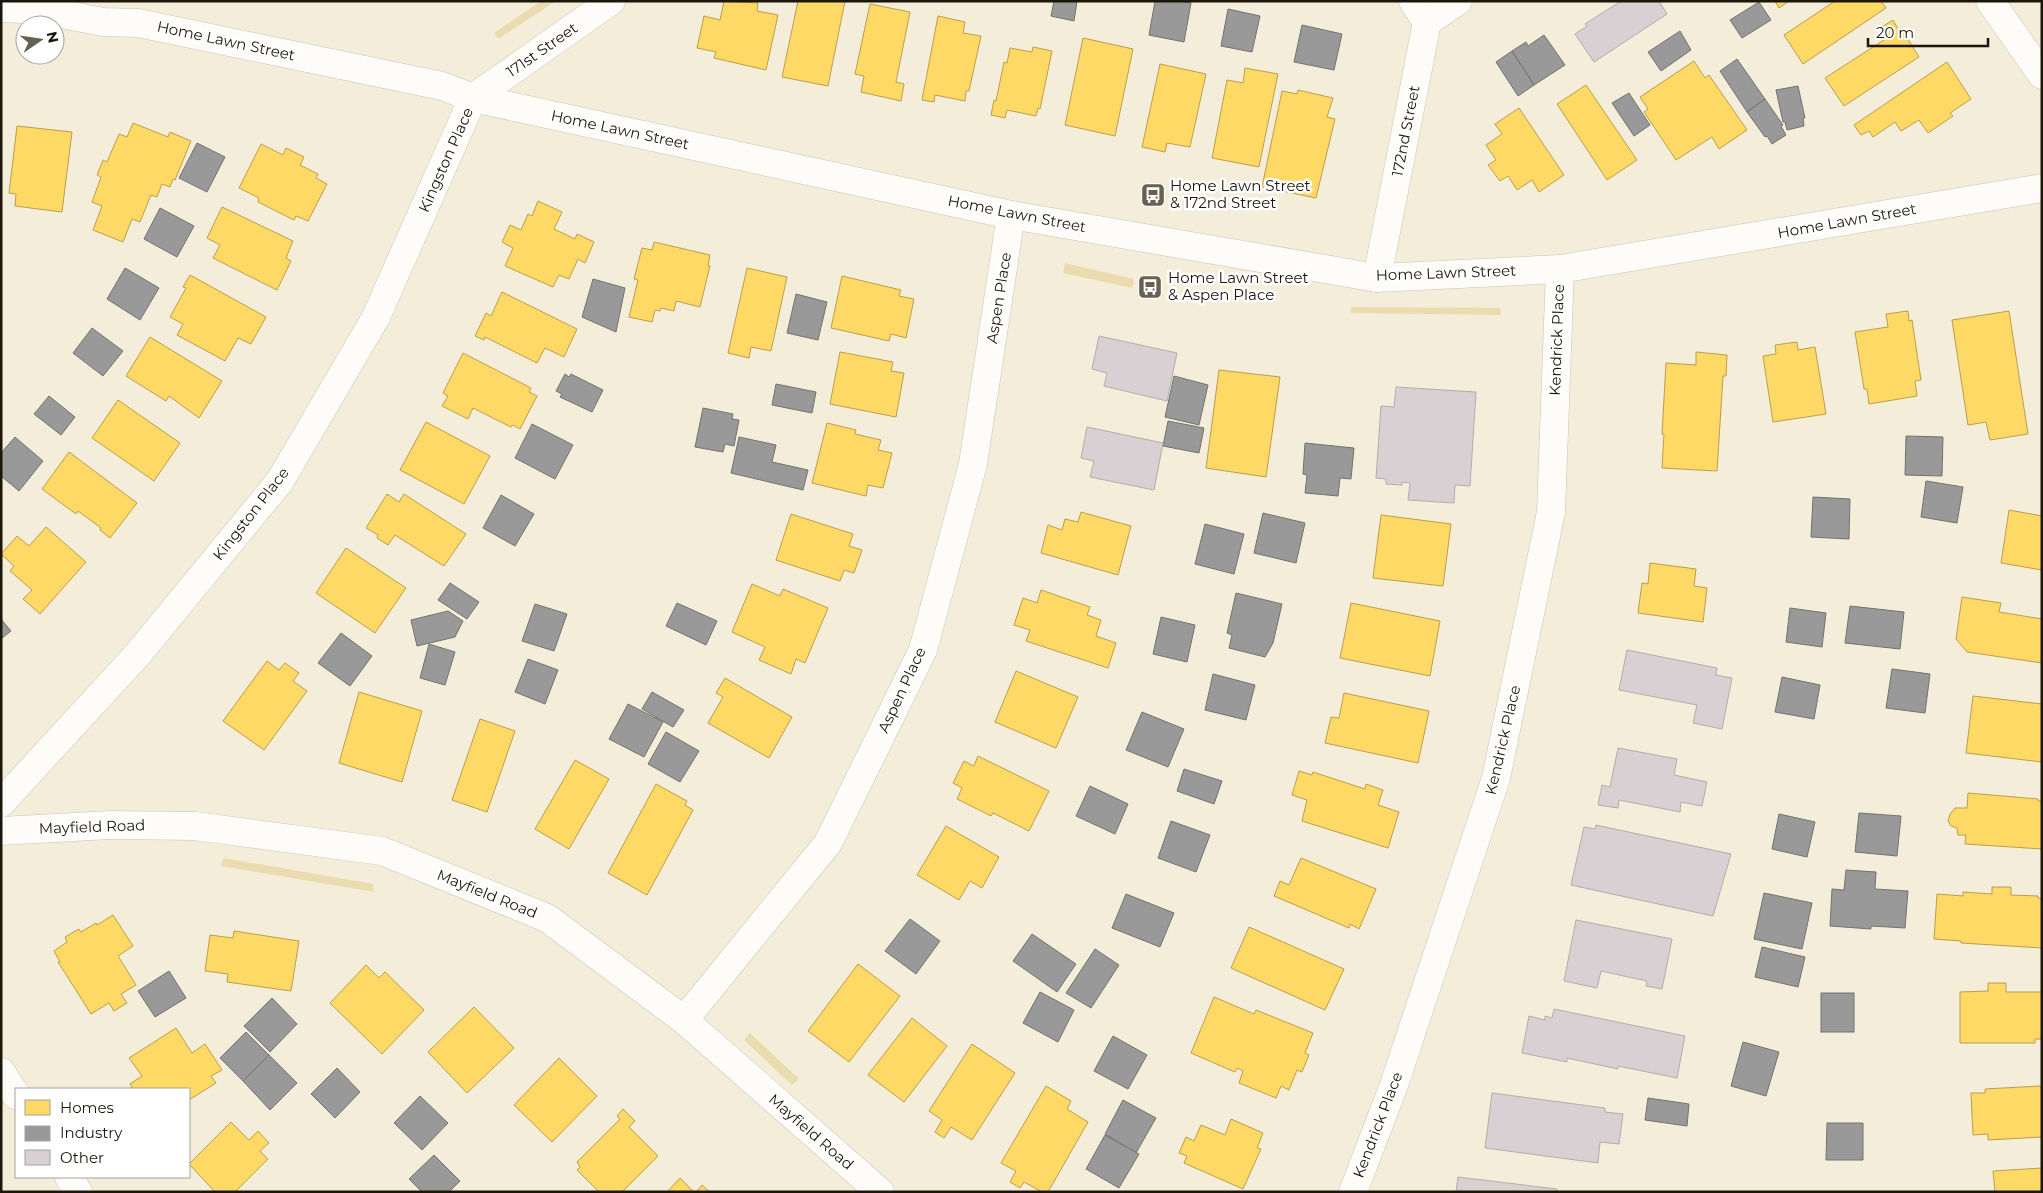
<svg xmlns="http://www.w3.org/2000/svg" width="2043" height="1193" viewBox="0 0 2043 1193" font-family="Montserrat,sans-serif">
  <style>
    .green { fill: #ebdcaf }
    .homes { fill: #ffd966; stroke: #bb9e4a }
    .industry { fill: #999; stroke: #73726e }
    .building { fill: #d9d0d3; stroke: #b3adaa }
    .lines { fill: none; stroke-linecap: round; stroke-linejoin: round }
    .minor-casing { stroke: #c9c4b4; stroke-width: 29 }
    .minor { stroke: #fdfcf9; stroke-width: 28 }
    .labels { text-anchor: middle; stroke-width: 5; stroke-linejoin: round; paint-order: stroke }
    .street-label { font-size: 15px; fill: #1b1609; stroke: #fff }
    .poi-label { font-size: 15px; fill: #1b1609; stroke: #fff; text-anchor: start }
  </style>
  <rect width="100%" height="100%" fill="#f4edd9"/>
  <g class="green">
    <path d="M541,1H556L498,39L494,33Z"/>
    <path d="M1065,263L1134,279L1132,288L1063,273Z"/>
    <path d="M1351,307L1500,308L1501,315L1351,313Z"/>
    <path d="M223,858L373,884L374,892L221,866Z"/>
    <path d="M750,1033L799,1079L792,1085L744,1040Z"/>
  </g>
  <g class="homes">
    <path d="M724,1L758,3L757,11L778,15L766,70L714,58L716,52L697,48L704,16L720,20Z"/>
    <path d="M798,1H845L828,86L782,77Z"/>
    <path d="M1775,1H1789L1779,8Z"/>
    <path d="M1835,1H1881L1886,8L1803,64L1784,35Z"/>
    <path d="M870,4L910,12L896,82L904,84L901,101L861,92L864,76L855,74Z"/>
    <path d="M938,16L965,22L963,33L981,36L969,91H966L965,101L935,95L934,102L922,100Z"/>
    <path d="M1893,20L1898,29L1901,28L1919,57L1844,106L1825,78L1887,38L1880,28Z"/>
    <path d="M1083,38L1133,49L1115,136L1065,125Z"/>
    <path d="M1033,47L1052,51L1040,109L1038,108L1036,116L1007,110L1005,118L991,115L994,100L996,101L1004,62L1007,63L1010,48L1032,52Z"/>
    <path d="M1694,61L1705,78L1709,75L1747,130L1719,149L1712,137L1676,160L1644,112L1648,109L1640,97Z"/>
    <path d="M1947,62L1971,99L1950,113L1953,116L1928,133L1919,120L1901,131L1895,122L1873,137L1869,131L1861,135L1854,125Z"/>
    <path d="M1160,64L1206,74L1190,147L1167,143L1165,152L1142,147Z"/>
    <path d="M1245,68L1278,74L1259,167L1212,158L1227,80L1243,83Z"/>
    <path d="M1586,85L1637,160L1607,180L1557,104Z"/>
    <path d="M1298,90L1333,98L1327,117L1335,119L1316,198L1262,187L1282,91L1297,94Z"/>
    <path d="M1519,108L1564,175L1539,192L1532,180L1517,190L1508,176L1500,181L1488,165L1496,160L1486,145L1502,134L1495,124Z"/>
    <path d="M133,123L168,137L170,132L191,141L175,180L173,179L170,187L162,184L157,197L151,195L140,222L132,219L123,242L93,230L102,206L92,202L101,177L97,175L103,160L107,162L119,134L127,137Z"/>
    <path d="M17,126L72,132L62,212L15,206L16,194L9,193Z"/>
    <path d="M261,144L283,155L286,148L304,157L300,165L318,174L316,178L327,184L308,221L296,216L294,220L258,202L259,198L239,188Z"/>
    <path d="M538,201L562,212L554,229L575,239L577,234L594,242L585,263L578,259L569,279L559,275L553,287L505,266L513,248L502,242L510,225L521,230L528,214L532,216Z"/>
    <path d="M222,207L293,241L286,258L291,261L277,290L213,258L220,245L207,238Z"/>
    <path d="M654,242L710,255L708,266H710L700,307L676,301L674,311L661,308L660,311L655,310L652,322L629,317L638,280L634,279L642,248L652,250Z"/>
    <path d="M747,268L787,277L771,351L751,347L749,358L728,353Z"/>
    <path d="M190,275L266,317L251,344L238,338L225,361L177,335L183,324L170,317L186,288L183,287Z"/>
    <path d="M842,276L901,290L899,296L914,299L906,338L891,334L889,341L831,328Z"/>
    <path d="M502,292L577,329L564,357L545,348L537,363L485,337L484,340L475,336L486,313L491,316Z"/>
    <path d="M1908,311L1909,321L1912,320L1921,380L1915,381L1917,396L1869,404L1867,389H1864L1855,332L1888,327L1886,314Z"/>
    <path d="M2009,311L2028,434L1990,440L1986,422L1968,425L1952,320Z"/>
    <path d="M150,337L222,381L199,418L169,396L166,401L126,376Z"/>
    <path d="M1797,342L1798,350L1815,347L1826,414L1773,422L1763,356L1776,354L1775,345Z"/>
    <path d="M840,352L893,362L891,371L904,373L896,417L830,404Z"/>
    <path d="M1696,352L1727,355L1726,376H1723L1717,471L1662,468L1664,434H1662L1666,363L1696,365Z"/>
    <path d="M463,353L531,388L529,392L537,396L520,429L513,425L511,427L473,408L468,419L442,406L448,396L443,393Z"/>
    <path d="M1219,370L1280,377L1266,477L1206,468Z"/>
    <path d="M118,400L180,443L154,481L92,438Z"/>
    <path d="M426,422L490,456L464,504L400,470Z"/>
    <path d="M827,423L856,430L855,434L881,440L878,450L892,453L883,488L868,485L866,496L812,483Z"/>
    <path d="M69,452L137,503L110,538L100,530L101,528L78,511L76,514L42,489Z"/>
    <path d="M387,494L399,502L404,494L466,534L444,566L395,535L388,545L377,538L378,535L366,528Z"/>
    <path d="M2009,510L2042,516V570L2001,563Z"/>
    <path d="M1081,512L1131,526L1118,575L1041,553L1048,525L1062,530L1065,519L1078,522Z"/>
    <path d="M791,514L853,534L849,546L862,550L854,573L844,570L840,581L776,560Z"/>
    <path d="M1381,515L1451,524L1443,586L1373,578Z"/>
    <path d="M46,527L86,562L40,614L23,599L32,590L10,571L14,566L1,554L17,536L29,546Z"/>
    <path d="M346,548L406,588L375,633L316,593Z"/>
    <path d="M1650,563L1696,569L1694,586L1707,588L1703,622L1638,613L1642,583L1648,584Z"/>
    <path d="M752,584L780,596L783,589L828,608L805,663L796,659L791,674L759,660L765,647L732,632Z"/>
    <path d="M1041,590L1090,607L1087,615L1101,620L1096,636L1116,643L1108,668L1026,641L1030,630L1014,625L1023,598L1037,603Z"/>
    <path d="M1962,597L2001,603L1999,612L2042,619V663L1967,652L1956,639Z"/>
    <path d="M1351,603L1440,621L1430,676L1340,658Z"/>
    <path d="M267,661L279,670L285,663L299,673L293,681L307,691L264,750L223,721Z"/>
    <path d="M1016,671L1078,697L1056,748L995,722Z"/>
    <path d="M725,678L792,717L769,758L708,723L723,697L716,693Z"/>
    <path d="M359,692L422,711L402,782L339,763Z"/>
    <path d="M1344,693L1429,711L1418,763L1325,743L1331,717L1339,718Z"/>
    <path d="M1973,696L2042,704V762L1966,753Z"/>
    <path d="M480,719L515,731L487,812L452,800Z"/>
    <path d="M978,756L1049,791L1029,831L993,813L991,816L957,799L962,788L953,783L964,761L974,766Z"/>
    <path d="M575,760L609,779L569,849L535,829Z"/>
    <path d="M1299,771L1312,775L1313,772L1365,789L1366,784L1383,790L1378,805L1399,812L1388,848L1302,821L1307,800L1292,795Z"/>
    <path d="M656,784L687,801L685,805L693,810L647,895L608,873Z"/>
    <path d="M1968,793L2038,799V801H2042V849L1965,844L1966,835H1958L1957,828L1951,826L1948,821L1950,814L1955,808H1967Z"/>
    <path d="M946,826L999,857L982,888L970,881L959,900L917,875Z"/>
    <path d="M1301,858L1376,889L1359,929L1350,924L1349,928L1274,896L1280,881L1289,885Z"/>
    <path d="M1992,887H2011V895L2038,896V898L2042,899V948L1961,943V941L1934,939L1937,894L1963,896V892L1992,894Z"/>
    <path d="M113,915L133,946L118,956L136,985L121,994L127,1003L114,1011L109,1003L91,1014L58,962H60L54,951L67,942L65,937L79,929L81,932L96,923L97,925Z"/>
    <path d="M1249,927L1344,969L1325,1010L1231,968Z"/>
    <path d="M234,931L299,941L291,991L227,982L228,974L205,971L210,935L233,938Z"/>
    <path d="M858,964L900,996L849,1062L808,1031Z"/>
    <path d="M366,965L379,978L385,972L424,1010L382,1054L330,1003Z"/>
    <path d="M1988,983H2006V992H2042V1039H2035V1043H1960V992L1988,991Z"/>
    <path d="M1214,997L1254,1014L1256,1010L1313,1033L1305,1053L1309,1055L1302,1072L1297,1070L1289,1090L1281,1086L1276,1098L1239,1083L1243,1071L1237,1068L1235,1072L1191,1053Z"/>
    <path d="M474,1007L514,1048L467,1093L428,1052Z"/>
    <path d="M912,1018L947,1046L904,1102L868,1075Z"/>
    <path d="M176,1028L192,1053L205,1044L222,1070L211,1076L216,1083L189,1100V1089H133L130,1084L142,1076L129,1058Z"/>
    <path d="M972,1044L1015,1073L972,1140L951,1127L944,1138L935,1132L942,1120L929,1111Z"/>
    <path d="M559,1058L597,1096L552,1142L514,1105Z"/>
    <path d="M1046,1086L1071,1101L1067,1109L1088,1122L1048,1192H1042L1024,1182L1020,1188L1010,1182L1016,1171L1001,1163Z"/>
    <path d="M2040,1086L2042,1090V1137L1988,1140V1134L1973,1135L1971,1093H1985V1089Z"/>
    <path d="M623,1109L635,1121L629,1127L658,1156L622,1192H599L577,1170L580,1167L577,1162L620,1119L617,1116Z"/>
    <path d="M1231,1119L1263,1133L1257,1148L1261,1149L1243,1189L1184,1163L1187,1156L1179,1153L1186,1137L1194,1141L1201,1125L1225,1135Z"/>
    <path d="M231,1122L249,1140L258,1131L269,1143L260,1151L268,1159L235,1192H215L189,1164Z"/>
    <path d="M2042,1168V1192H1995L1993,1171Z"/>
    <path d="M680,1178L694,1192H667Z"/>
    <path d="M702,1185L710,1192H696Z"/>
  </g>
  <g class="industry">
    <path d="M1054,1H1077L1074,21L1051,16Z"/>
    <path d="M1155,1H1181L1191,3L1184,42L1149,35Z"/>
    <path d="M1759,2L1771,20L1742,38L1730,20Z"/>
    <path d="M1228,9L1260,16L1252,52L1221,46Z"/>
    <path d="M1302,25L1342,34L1334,70L1294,62Z"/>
    <path d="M1680,31L1691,50L1661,71L1648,52Z"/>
    <path d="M1544,35L1565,65L1534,85L1512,51L1526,42L1528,46Z"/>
    <path d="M1512,51L1534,85L1518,96L1496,62Z"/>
    <path d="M1737,59L1765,99L1747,112L1720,71Z"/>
    <path d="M1798,86L1805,118H1803L1804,126L1787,130L1785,122H1783L1776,90Z"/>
    <path d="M1629,93L1650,125L1634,136L1612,103Z"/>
    <path d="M1765,99L1783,125L1781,126L1786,135L1772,144L1767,136L1765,137L1747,112Z"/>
    <path d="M197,143L225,157L207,192L179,178Z"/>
    <path d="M160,208L194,226L177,257L144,239Z"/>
    <path d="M125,268L159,288L140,320L107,299Z"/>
    <path d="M593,279L625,288L616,332L582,317Z"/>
    <path d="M796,294L827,302L818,340L787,333Z"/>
    <path d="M92,328L123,351L103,376L73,353Z"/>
    <path d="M565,374L569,377L571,374L603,390L592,412L560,397L562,394L556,391Z"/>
    <path d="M1174,376L1208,385L1199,425L1165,417Z"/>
    <path d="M776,384L816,392L812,413L772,405Z"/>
    <path d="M49,396L75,417L61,435L34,414Z"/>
    <path d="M703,408L733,414L732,419L739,420L734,446L725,444L723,452L695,447Z"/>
    <path d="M1168,421L1204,428L1199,453L1163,446Z"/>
    <path d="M532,424L573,445L555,479L515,458Z"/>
    <path d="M1906,436L1943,437L1942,476L1905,475Z"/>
    <path d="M15,437L43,461L19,491L1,476V453Z"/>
    <path d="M739,437L776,445L772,462L808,470L803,490L731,473Z"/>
    <path d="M1305,443L1354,448L1351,479L1340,478L1338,496L1305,493L1307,475L1303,474Z"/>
    <path d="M1926,481L1963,487L1957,523L1921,517Z"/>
    <path d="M501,495L534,514L515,546L483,528Z"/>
    <path d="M1813,497L1850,499L1849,539L1811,537Z"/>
    <path d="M1263,513L1305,523L1296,563L1254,553Z"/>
    <path d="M1205,524L1244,534L1234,574L1195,564Z"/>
    <path d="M450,583L479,602L467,619L438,600Z"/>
    <path d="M1236,593L1282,604L1273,643L1265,657L1229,648L1232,635L1227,633Z"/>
    <path d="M677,603L717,621L706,645L666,626Z"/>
    <path d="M535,604L567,614L554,651L522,641Z"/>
    <path d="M1850,606L1904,612L1900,649L1845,643Z"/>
    <path d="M1790,608L1826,613L1822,647L1786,642Z"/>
    <path d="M448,611L463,621L455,637L417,646L411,620Z"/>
    <path d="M1161,617L1195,625L1187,662L1153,654Z"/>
    <path d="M1,619L11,631L1,639Z"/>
    <path d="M341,633L372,656L350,686L318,663Z"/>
    <path d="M429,644L455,652L445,685L420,678Z"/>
    <path d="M528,659L558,670L545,704L515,692Z"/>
    <path d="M1892,669L1930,674L1925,713L1886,708Z"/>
    <path d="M1213,674L1255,685L1246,720L1205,710Z"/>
    <path d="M1782,677L1820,685L1814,719L1775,712Z"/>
    <path d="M652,692L684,710L673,727L642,709Z"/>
    <path d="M628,704L663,722L644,757L609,739Z"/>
    <path d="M1142,712L1184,729L1168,767L1126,750Z"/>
    <path d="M666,732L699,751L680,782L648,764Z"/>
    <path d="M1184,769L1222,781L1214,804L1177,791Z"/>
    <path d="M1090,786L1128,804L1115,834L1076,816Z"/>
    <path d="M1859,813L1901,816L1897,856L1855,852Z"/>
    <path d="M1779,814L1815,822L1807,857L1772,849Z"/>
    <path d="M1171,821L1210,835L1196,872L1158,858Z"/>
    <path d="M1846,870L1876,872L1875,889L1908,891L1905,928L1871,926V929L1830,926L1832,889L1844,890Z"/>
    <path d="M1764,893L1812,903L1802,949L1754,939Z"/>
    <path d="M1126,894L1174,913L1160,947L1112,928Z"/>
    <path d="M910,919L940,941L916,974L885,951Z"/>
    <path d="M1032,934L1076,964L1057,992L1013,961Z"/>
    <path d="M1762,947L1805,957L1798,987L1755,977Z"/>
    <path d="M1095,949L1119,965L1091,1008L1066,993Z"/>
    <path d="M169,971L186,998L155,1017L138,991Z"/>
    <path d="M1040,992L1074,1010L1058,1042L1023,1023Z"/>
    <rect x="1821" y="993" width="33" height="39"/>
    <path d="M272,998L297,1024L270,1052L244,1026Z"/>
    <path d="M246,1032L269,1055L243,1081L220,1058Z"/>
    <path d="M1113,1036L1147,1055L1128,1089L1094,1071Z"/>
    <path d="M1743,1042L1779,1052L1766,1096L1731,1086Z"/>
    <path d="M269,1055L297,1083L270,1110L243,1081Z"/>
    <path d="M337,1068L360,1092L335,1118L311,1094Z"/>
    <path d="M420,1096L448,1123L422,1150L394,1123Z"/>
    <path d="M1648,1098L1689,1104L1687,1126L1645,1120Z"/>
    <path d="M1123,1100L1156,1118L1136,1153L1105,1134Z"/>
    <path d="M1827,1123H1863V1160H1826Z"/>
    <path d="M1105,1135L1139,1154L1119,1188L1086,1169Z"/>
    <path d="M434,1155L460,1181L449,1192H422L409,1179Z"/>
  </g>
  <g class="building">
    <path d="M1621,1H1659L1667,14L1594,62L1575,34L1587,26L1585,24Z"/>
    <path d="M1099,336L1177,353L1167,401L1104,386L1107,373L1092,369Z"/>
    <path d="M1396,387L1476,392L1470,486L1455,485L1454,503L1408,500L1410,483L1402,482V485L1386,484V479L1376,478L1381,406L1394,407Z"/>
    <path d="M1087,427L1163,443L1154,490L1090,477L1094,461L1081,458Z"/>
    <path d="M1627,650L1717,668L1716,675L1732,678L1722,729L1693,723L1697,705L1619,690Z"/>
    <path d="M1618,748L1677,759L1674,775L1707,782L1702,806L1681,802L1680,812L1619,800L1618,808L1598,805L1602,785L1610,787Z"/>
    <path d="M1596,825L1731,854L1713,916L1571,885L1584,827L1595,829Z"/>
    <path d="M1576,920L1672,939L1662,989L1646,986L1647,981L1601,971L1597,988L1564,981Z"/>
    <path d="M1554,1009L1685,1036L1677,1078L1618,1066V1069L1567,1058V1062L1522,1053L1529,1016L1545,1020V1016L1552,1018Z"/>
    <path d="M1492,1093L1605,1108V1112L1623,1114L1619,1144L1600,1142L1598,1163L1485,1148Z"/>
    <path d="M1458,1177L1557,1189V1192H1456Z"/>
  </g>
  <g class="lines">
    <defs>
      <g id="minor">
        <path d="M1413,1L1427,22"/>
        <path d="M1990,1L2042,75"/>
        <path d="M1,8L41,10L103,22L138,23L442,86L473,98L1011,215L1377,278L1560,269L2042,188"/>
        <path d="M1377,278L1427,22L1458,1"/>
        <path d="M1,803L138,654L280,481L376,317L473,98L611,1"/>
        <path d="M1,831L110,825L195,826L382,851L547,918L684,1020L880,1192"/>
        <path d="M684,1020L828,843L923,650L973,464L1011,215"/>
        <path d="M1,1072L16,1095"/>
        <path d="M69,1177L78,1192"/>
        <path d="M1353,1192L1394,1085L1496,778L1551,512L1560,269"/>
      </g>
    </defs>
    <use href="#minor" class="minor-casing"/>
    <use href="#minor" class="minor"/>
  </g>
  <defs>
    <symbol id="bus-square" viewBox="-11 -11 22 22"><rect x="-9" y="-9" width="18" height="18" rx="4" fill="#676152" stroke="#fff"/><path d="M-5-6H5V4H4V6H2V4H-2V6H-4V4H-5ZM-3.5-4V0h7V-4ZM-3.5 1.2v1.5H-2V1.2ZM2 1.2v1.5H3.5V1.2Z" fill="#fff"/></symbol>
  </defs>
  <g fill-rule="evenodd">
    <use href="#bus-square" x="1139" y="181" width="28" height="28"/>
    <use href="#bus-square" x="1136" y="273" width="28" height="28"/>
  </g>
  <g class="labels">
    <g class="street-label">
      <text transform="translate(226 41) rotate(12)" y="5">Home Lawn Street</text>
      <text transform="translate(542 50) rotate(-35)" y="5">171st Street</text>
      <text transform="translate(620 130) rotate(12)" y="5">Home Lawn Street</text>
      <text transform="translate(1406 131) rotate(-79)" y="5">172nd Street</text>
      <text transform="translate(446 160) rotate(-66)" y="5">Kingston Place</text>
      <text transform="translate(1017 214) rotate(11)" y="5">Home Lawn Street</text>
      <text transform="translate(1847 221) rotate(-10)" y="5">Home Lawn Street</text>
      <text transform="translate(1446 273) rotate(-2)" y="5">Home Lawn Street</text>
      <text transform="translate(999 298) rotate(-81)" y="5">Aspen Place</text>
      <text transform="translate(1557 340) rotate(-88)" y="5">Kendrick Place</text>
      <text transform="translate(251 514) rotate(-52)" y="5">Kingston Place</text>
      <text transform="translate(902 690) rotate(-65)" y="5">Aspen Place</text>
      <text transform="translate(1503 740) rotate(-77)" y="5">Kendrick Place</text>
      <text transform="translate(92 827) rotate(-2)" y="5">Mayfield Road</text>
      <text transform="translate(487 894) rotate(22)" y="5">Mayfield Road</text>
      <text transform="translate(1378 1125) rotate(-69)" y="5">Kendrick Place</text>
      <text transform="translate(811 1132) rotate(41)" y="5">Mayfield Road</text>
    </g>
    <g class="poi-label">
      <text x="1170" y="191">Home Lawn Street<tspan x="1170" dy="17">&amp; 172nd Street</tspan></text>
      <text x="1168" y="283">Home Lawn Street<tspan x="1168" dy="17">&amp; Aspen Place</tspan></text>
    </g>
  </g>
  <rect width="2043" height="1193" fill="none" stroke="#1b1609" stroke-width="5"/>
  <rect x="15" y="1088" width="175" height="90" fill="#ffffff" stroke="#a4a29d"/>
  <rect x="25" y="1100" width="25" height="15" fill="#ffd966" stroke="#a4a29d"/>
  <text x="60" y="1113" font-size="15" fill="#1b1609">Homes</text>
  <rect x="25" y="1126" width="25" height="15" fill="#999999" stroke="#a4a29d"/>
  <text x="60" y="1138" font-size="15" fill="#1b1609">Industry</text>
  <rect x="25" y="1150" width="25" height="15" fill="#d9d0d3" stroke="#a4a29d"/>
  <text x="60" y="1163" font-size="15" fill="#1b1609">Other</text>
  <g transform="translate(40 40) rotate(77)"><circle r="24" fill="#ffffff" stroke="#a4a29d"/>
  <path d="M0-4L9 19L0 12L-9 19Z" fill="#676152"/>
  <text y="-8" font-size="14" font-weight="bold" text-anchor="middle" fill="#1b1609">N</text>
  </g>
  <path d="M1868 38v8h120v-8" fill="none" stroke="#1b1609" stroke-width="2.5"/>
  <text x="1876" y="38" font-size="15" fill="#1b1609" stroke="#ffffff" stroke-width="4" paint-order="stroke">20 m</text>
</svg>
